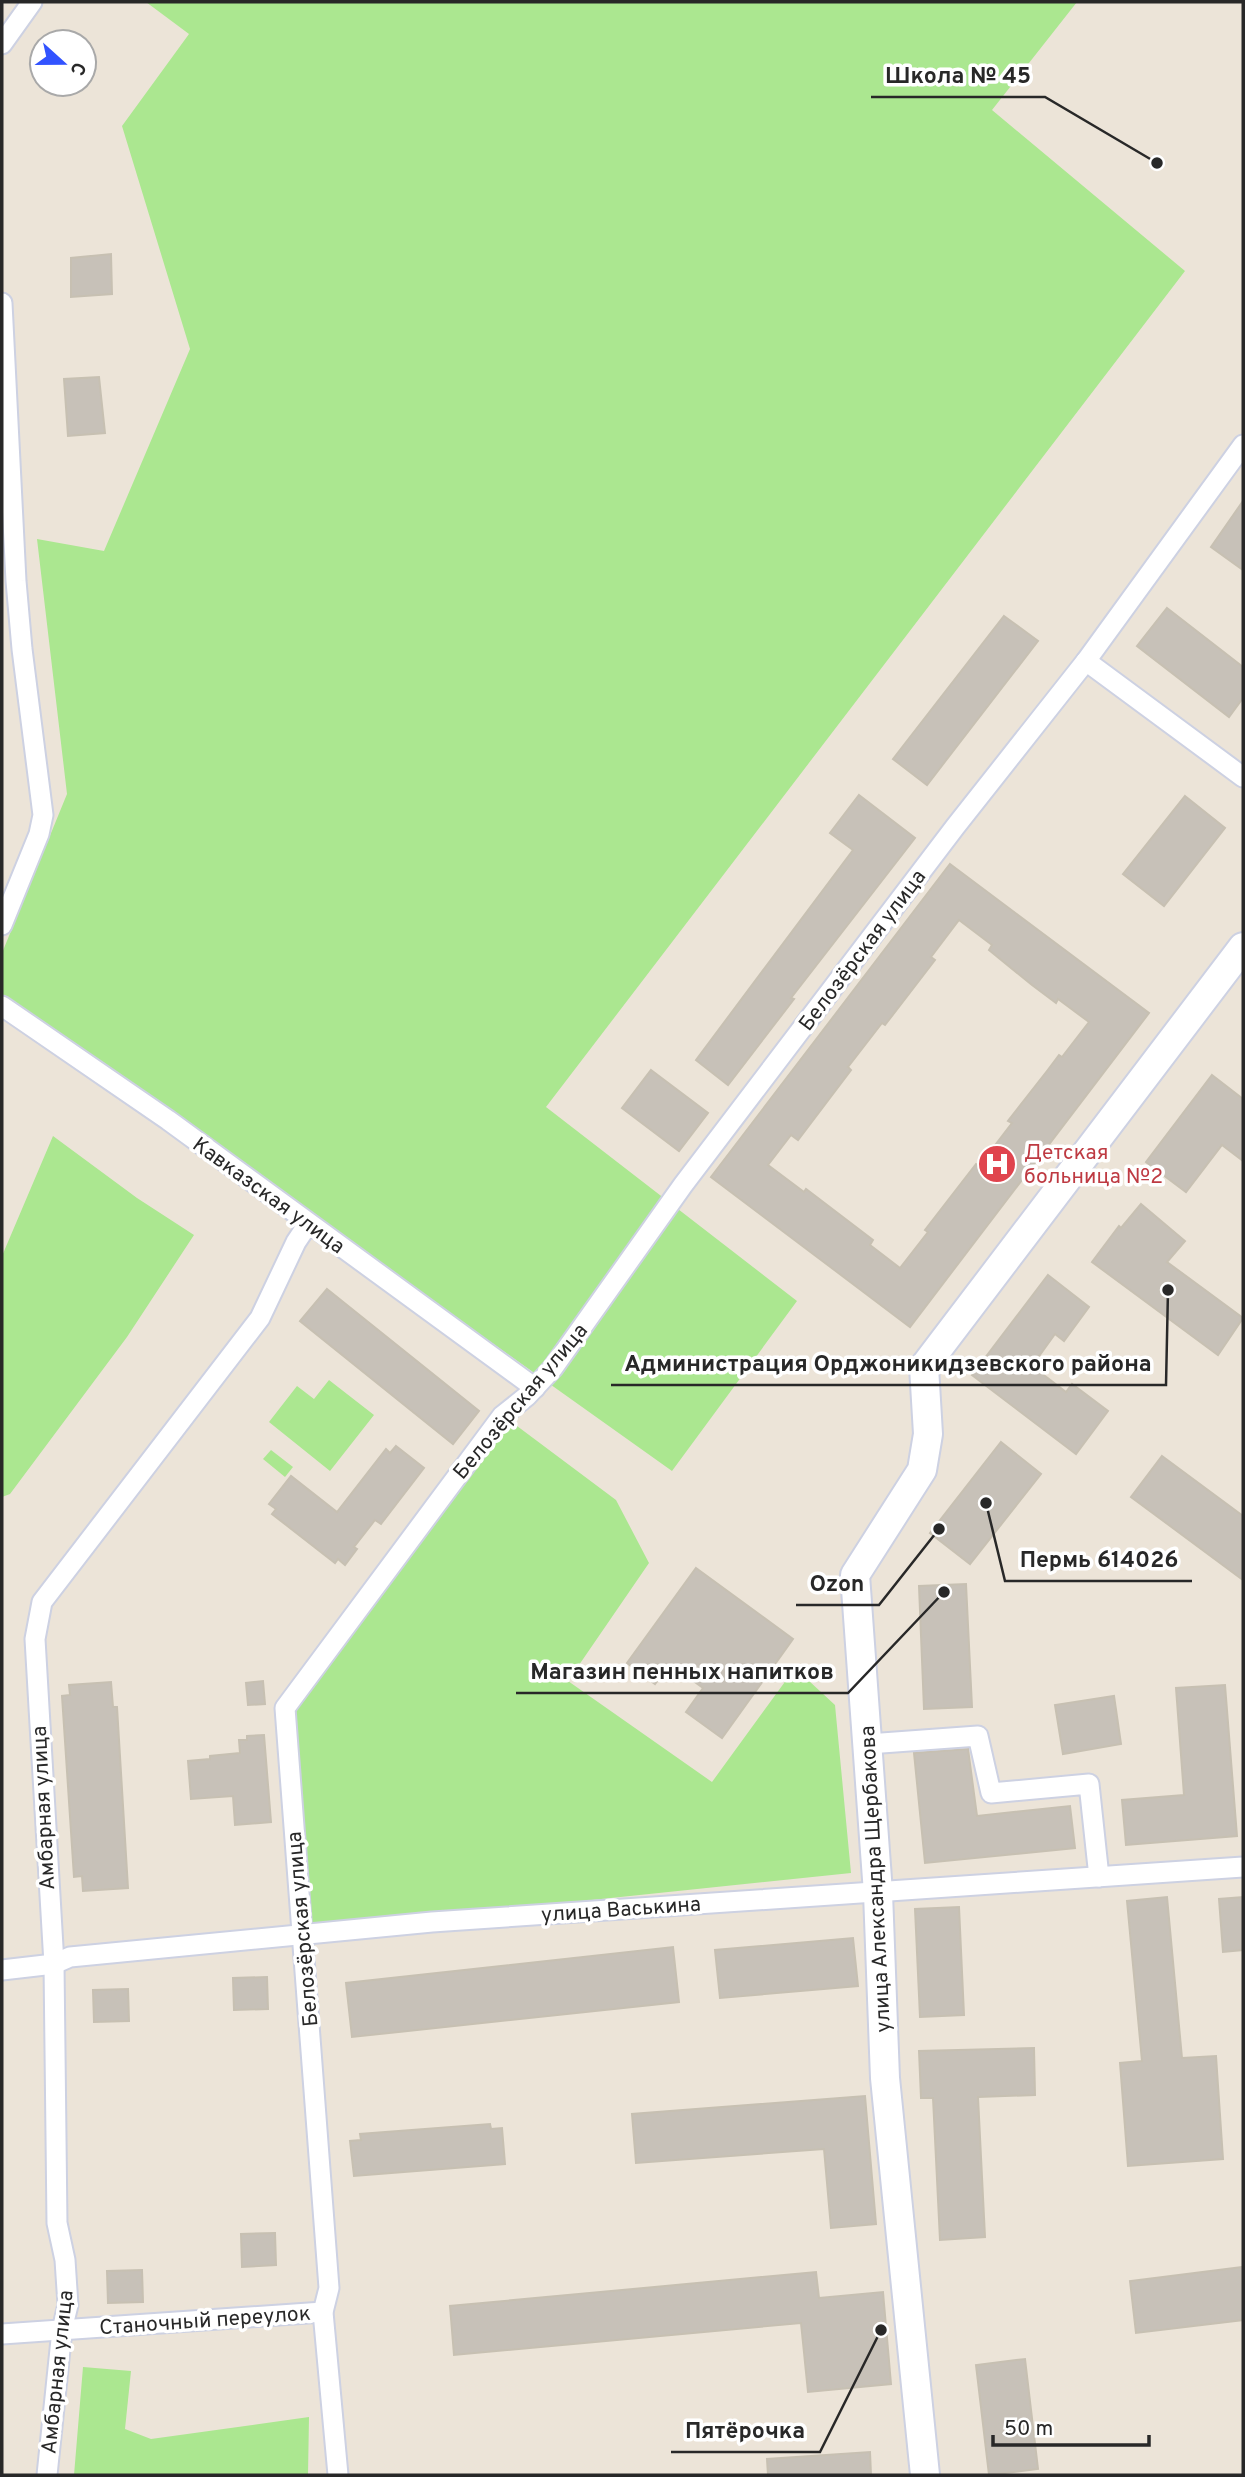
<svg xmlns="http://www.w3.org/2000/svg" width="1245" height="2477" viewBox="0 0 1245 2477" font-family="Overpass,sans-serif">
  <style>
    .green { fill: #abe790 }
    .building { fill: #c7c1b8; stroke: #c7c0b2; stroke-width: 2; fill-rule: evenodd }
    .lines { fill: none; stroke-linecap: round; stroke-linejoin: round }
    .street-casing { stroke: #cdd1e2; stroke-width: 23 }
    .secondary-casing { stroke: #cdd1e2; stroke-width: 32 }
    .street { stroke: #fff; stroke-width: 19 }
    .secondary { stroke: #fff; stroke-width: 28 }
    .labels { text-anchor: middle; stroke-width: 7; stroke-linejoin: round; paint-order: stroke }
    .street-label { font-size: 21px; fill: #282828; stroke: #fff }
    .health-label { font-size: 21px; fill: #be3a42; stroke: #fff; text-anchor: start }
    .leader { fill: none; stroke: #282828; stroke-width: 2.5 }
    .callout-dot { fill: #282828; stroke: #fff; stroke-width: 2.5 }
    .callout-label { font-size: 23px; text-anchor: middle; font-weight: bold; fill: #282828; stroke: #fff; stroke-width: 7; stroke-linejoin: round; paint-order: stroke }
  </style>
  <rect width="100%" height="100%" fill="#ece4d8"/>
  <g class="green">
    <path d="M146,2H1077L992,110L1185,271L546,1107L797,1301L672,1471L2,994V953L67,794L37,539L104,551L190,349L122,126L189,34Z"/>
    <path d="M53,1136L137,1198L194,1235L127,1337L10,1494L2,1497V1256Z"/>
    <path d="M329,1380L374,1415L330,1471L269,1422L297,1386L314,1399Z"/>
    <path d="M505,1417L616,1500L649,1563L568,1681L712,1782L795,1668L835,1705L851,1873L304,1930L287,1718Z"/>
    <path d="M271,1450L293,1467L285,1477L263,1459Z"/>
    <path d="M83,2367L131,2371L125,2429L151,2439L309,2417L308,2475H74Z"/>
  </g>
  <g class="building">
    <path d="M111,254L112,294L71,297V258Z"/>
    <path d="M99,377L105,433L68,436L64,379Z"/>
    <path d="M1243,501V570L1211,547Z"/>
    <path d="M1167,608L1243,667V698L1229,717L1137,646Z"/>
    <path d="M1004,616L1038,641L927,785L893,759Z"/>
    <path d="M859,795L915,838L791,998L794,999L728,1085L696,1060L853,850L830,833Z"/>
    <path d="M1185,796L1225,828L1164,906L1123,874Z"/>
    <path d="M950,864L1149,1013L910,1327L711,1177ZM959,920L992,945L989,950L1032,985L1056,1003L1058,999L1089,1022L1062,1057L1059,1055L1047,1071L1008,1121L1012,1123L979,1166L976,1164L925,1230L928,1232L900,1268L870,1245L873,1240L806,1189L804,1192L768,1165L791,1135L798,1140L851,1070L848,1067L882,1023L885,1025L935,960L931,957Z"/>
    <path d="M651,1070L708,1113L679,1151L622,1108Z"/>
    <path d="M1212,1075L1243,1099V1161L1222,1145L1186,1192L1146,1162Z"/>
    <path d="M1141,1204L1185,1241L1167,1262L1243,1318L1218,1355L1092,1262L1119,1226L1121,1228Z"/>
    <path d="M1048,1275L1089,1307L1064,1341L1055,1334L1032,1366L1066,1392L1072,1384L1108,1411L1076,1454L972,1375Z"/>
    <path d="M327,1289L479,1411L453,1444L300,1321Z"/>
    <path d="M1001,1442L1041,1474L970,1564L930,1533Z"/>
    <path d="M396,1446L424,1468L381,1524L375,1520L354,1547L357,1549L345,1565L338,1559L335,1563L272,1514L276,1509L269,1504L291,1476L337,1512L386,1449L390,1453Z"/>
    <path d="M1162,1456L1243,1516V1580L1131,1497Z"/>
    <path d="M696,1568L793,1639L722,1738L686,1712L703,1688L670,1664L655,1684L627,1663Z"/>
    <path d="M966,1584L972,1707L924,1709L919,1586Z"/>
    <path d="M263,1681L265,1704L248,1705L246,1683Z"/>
    <path d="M111,1682L113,1707H117L128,1888L83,1891L82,1876L74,1877L62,1696L70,1695L69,1685Z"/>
    <path d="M1225,1685L1237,1836L1126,1845L1122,1800L1184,1795L1176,1688Z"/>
    <path d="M1114,1696L1121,1744L1063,1754L1055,1705Z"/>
    <path d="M264,1735L271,1822L235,1825L233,1796L191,1799L188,1761L210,1759V1756L240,1753L239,1740H247V1736Z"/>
    <path d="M968,1749L977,1816L1070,1806L1075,1848L925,1863L914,1753Z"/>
    <path d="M1167,1897L1182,2058L1216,2056L1223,2159L1128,2166L1120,2063L1142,2061L1127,1901Z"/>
    <path d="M1243,1897V1950L1223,1952L1219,1899Z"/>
    <path d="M959,1907L964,2015L920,2017L915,1909Z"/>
    <path d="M853,1938L858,1986L720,1998L715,1950Z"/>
    <path d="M673,1947L679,2002L352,2037L346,1983Z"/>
    <path d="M267,1977L268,2009L234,2010L233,1978Z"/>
    <path d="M128,1989L129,2021L94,2022L93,1990Z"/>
    <path d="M1034,2048L1035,2095L978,2097L985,2237L940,2240L933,2098H921L919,2051Z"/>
    <path d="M865,2096L876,2224L831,2228L824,2149L636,2163L632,2114Z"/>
    <path d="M490,2124L491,2129L502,2128L505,2164L354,2176L350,2141L361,2140L360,2134Z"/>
    <path d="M275,2233L276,2265L242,2267L241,2234Z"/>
    <path d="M1243,2267V2320L1136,2333L1130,2281Z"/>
    <path d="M142,2270L143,2302L108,2303L107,2271Z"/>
    <path d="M816,2272L819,2298L883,2292L891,2384L808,2392L801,2323L454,2355L450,2306Z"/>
    <path d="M1025,2359L1038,2469L989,2475L976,2365Z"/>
    <path d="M870,2452L871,2475H768L767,2459Z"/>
  </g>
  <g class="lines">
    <defs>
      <g id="street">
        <path d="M2,44L32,2"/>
        <path d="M2,303L16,581L22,649L43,815L39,834L2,925"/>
        <path d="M1086,661L1243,777"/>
        <path d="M2,1006L168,1120L535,1388"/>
        <path d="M868,1744L978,1736L991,1793L1089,1784L1099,1877"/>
        <path d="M2,1970L54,1964L70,1957L432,1922L1243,1867"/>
        <path d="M2,2334L323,2312"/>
        <path d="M47,2475L62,2330L68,2305L65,2260L57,2223L54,1964L35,1639L42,1602L260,1318L296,1242L308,1224"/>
        <path d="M338,2475L323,2312L329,2288L285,1708L502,1416L527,1396L553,1368L683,1185L955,827L1086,661L1243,445"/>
      </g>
      <path id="secondary" d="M925,2475L885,2078L878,1893L855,1575L922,1470L928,1434L924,1367L1243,947"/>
    </defs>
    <use href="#street" class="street-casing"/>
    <use href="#secondary" class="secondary-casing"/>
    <use href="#street" class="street"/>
    <use href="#secondary" class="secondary"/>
  </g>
  <defs>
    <symbol id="hospital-disc" viewBox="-11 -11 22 22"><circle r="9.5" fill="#e0444e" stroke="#fff"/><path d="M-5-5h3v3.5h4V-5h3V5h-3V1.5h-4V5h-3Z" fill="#fff"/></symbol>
  </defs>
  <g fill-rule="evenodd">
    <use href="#hospital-disc" x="975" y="1142" width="44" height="44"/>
  </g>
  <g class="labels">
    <g class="street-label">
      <text transform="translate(862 950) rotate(-53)" y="7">Белозёрская улица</text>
      <text transform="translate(269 1195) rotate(36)" y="7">Кавказская улица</text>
      <text transform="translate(520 1401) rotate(-50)" y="7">Белозёрская улица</text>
      <text transform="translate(43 1808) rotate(-93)" y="7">Амбарная улица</text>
      <text transform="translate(875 1879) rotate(-93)" y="7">улица Александра Щербакова</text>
      <text transform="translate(621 1909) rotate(-4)" y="7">улица Васькина</text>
      <text transform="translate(302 1929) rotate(-95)" y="7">Белозёрская улица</text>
      <text transform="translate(205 2320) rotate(-4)" y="7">Станочный переулок</text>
      <text transform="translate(57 2372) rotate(-84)" y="7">Амбарная улица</text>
    </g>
    <g class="health-label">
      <text x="1024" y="1159">Детская<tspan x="1024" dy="24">больница №2</tspan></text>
    </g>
  </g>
  <path class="leader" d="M1157 163L1045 97H871M1168 1290L1166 1385H611M986 1503L1005 1581H1192M939 1529L879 1605H796M944 1592L848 1693H516M881 2330L820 2452H671"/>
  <g class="callout-dot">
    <circle cx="1157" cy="163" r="7"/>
    <circle cx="1168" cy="1290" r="7"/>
    <circle cx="986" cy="1503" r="7"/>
    <circle cx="939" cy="1529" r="7"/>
    <circle cx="944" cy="1592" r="7"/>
    <circle cx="881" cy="2330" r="7"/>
  </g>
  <g class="callout-label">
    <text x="958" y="83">Школа № 45</text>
    <text x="888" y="1371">Администрация Орджоникидзевского района</text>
    <text x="1099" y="1567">Пермь 614026</text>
    <text x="837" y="1591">Ozon</text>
    <text x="682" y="1679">Магазин пенных напитков</text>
    <text x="745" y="2438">Пятёрочка</text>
  </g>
  <rect width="1245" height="2477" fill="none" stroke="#282828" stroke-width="7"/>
  <g transform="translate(63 63) rotate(111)"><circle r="33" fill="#ffffff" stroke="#a9a9a9" stroke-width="2"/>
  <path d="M0-5L12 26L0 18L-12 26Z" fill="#3253ff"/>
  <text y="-10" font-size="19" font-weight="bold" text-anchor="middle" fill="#282828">С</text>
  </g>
  <path d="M993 2435v10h156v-10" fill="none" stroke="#282828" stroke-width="3.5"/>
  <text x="1004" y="2435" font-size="21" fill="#282828" stroke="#ffffff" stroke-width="5" paint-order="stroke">50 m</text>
</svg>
